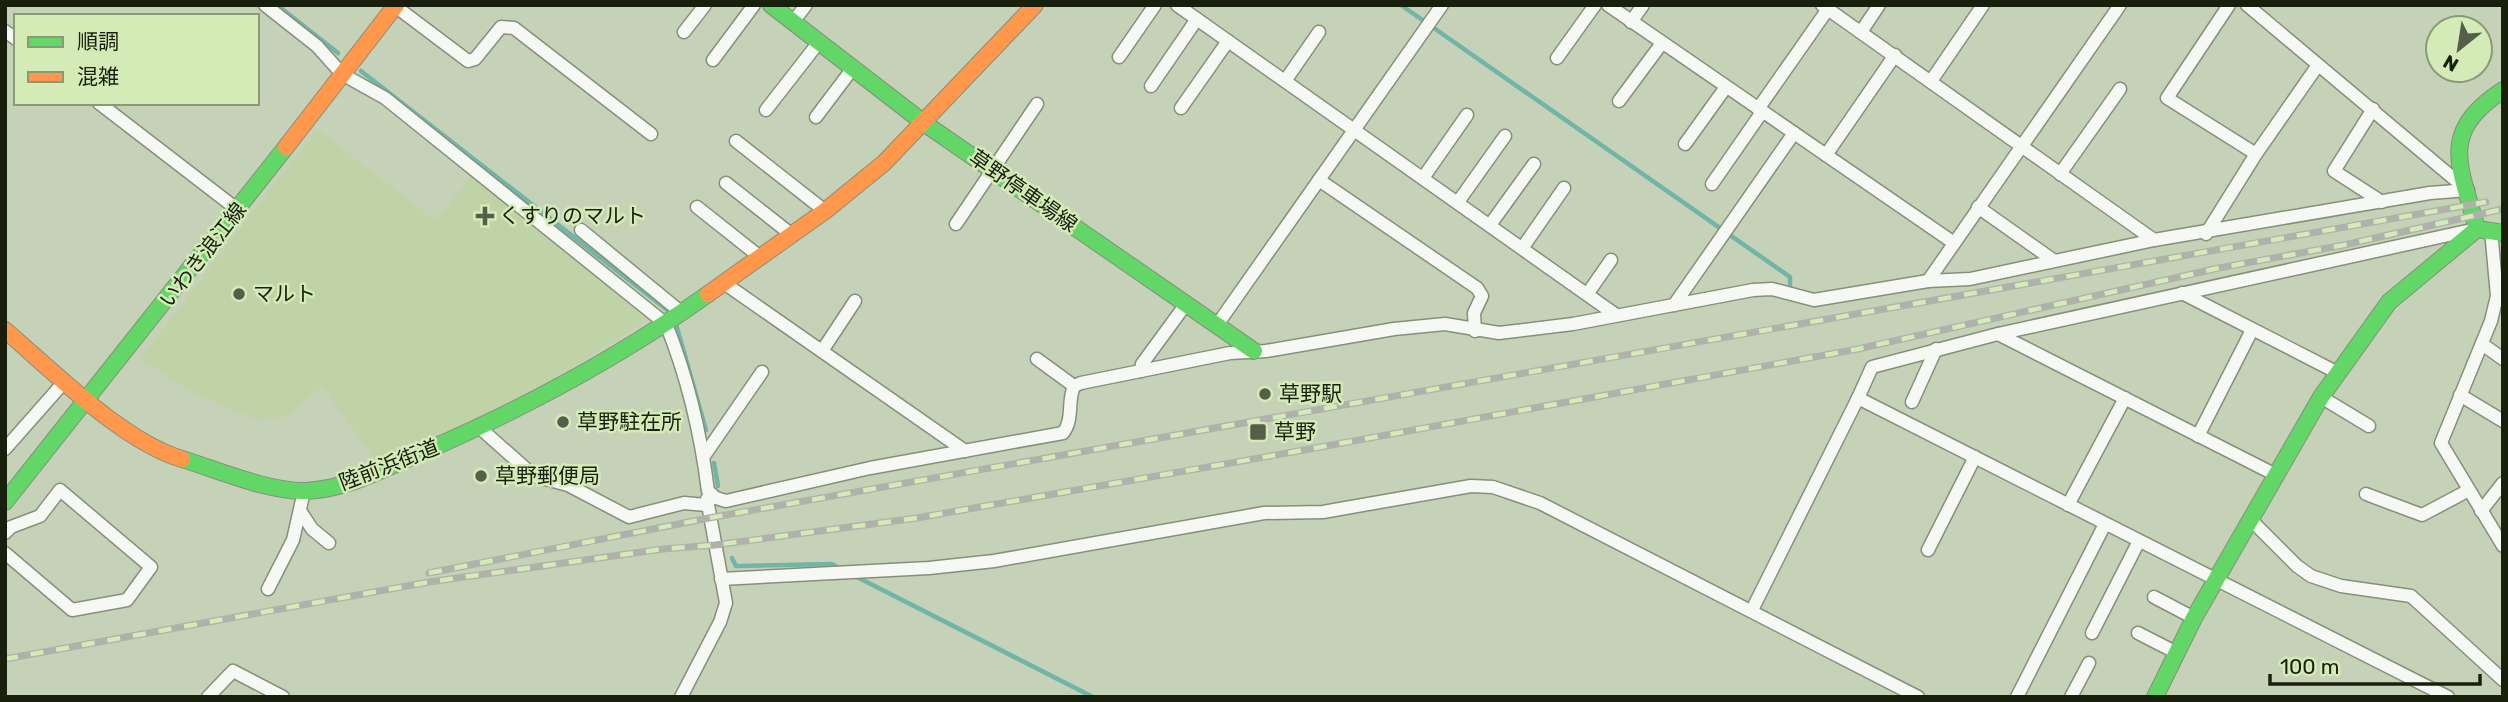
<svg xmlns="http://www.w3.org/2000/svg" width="2508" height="702" viewBox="0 0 2508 702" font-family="Rubik,'Noto Sans JP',sans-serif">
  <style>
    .built { fill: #bfd3a7 }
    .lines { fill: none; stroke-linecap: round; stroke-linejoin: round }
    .stream { stroke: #70b5a7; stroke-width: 4.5 }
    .street-casing { stroke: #868f7a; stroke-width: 15 }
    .fast-casing { stroke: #868f7a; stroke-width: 18 }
    .slow-casing { stroke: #868f7a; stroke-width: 18 }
    .street { stroke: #f6f8f4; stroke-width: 12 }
    .fast { stroke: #63d668; stroke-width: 16 }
    .slow { stroke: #ff974d; stroke-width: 16 }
    .rail-casing { stroke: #afb2ab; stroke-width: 7 }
    .rail { stroke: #d4ebb8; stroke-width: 4.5; stroke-dasharray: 13; stroke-linecap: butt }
    .poi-dot { fill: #555e48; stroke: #d4ebb8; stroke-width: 2.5 }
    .labels { text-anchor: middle; stroke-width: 5; stroke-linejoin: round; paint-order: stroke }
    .street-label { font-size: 21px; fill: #18200d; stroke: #d4ebb8 }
    .poi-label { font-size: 21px; fill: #18200d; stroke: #d4ebb8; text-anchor: start }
  </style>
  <rect width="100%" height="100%" fill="#c6d2b7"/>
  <path class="built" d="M317,129L436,221L472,174L647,313L644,322L548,383L445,436L377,462L322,386L288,416L257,420L198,395L140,359Z"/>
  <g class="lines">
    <g class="stream">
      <path d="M277,5L338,53"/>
      <path d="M1401,5L1790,277V287"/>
      <path d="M361,71L666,309"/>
      <path d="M676,324L706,430"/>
      <path d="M714,463L718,486"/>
      <path d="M732,558L736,566L832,564L842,570"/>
      <path d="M853,575L1093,697"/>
    </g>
    <defs>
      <g id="street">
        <path d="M265,5L317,46L342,74L385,98L666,324C687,376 701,435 708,491L716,498L726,501L870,468L1063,433C1074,419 1067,402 1074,386L1081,383L1230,353L1266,351L1394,329L1445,324L1499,333L1573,324L1753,290L1772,289L1814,300L1928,281L1970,279L2154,240L2430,193L2468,190"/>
        <path d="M1177,5L1616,315"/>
        <path d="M1608,5L1954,243"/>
        <path d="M1822,5L2154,240"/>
        <path d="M2229,5L2167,98L2256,154"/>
        <path d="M2247,5L2465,188"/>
        <path d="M395,6L468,61L475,59L501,27L514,28L651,134"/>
        <path d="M793,22L806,5"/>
        <path d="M1631,22L1643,5"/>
        <path d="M5,31L16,39"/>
        <path d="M684,32L705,5"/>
        <path d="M1861,32L1879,5"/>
        <path d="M1119,57L1155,5"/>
        <path d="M1557,58L1595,5"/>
        <path d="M713,60L754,5"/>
        <path d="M1285,81L1319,32"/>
        <path d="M1931,81L1983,5"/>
        <path d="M1151,86L1197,19"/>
        <path d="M1619,101L1662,43"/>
        <path d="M99,103L238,210"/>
        <path d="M1181,108L1228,41"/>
        <path d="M1758,109L1828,9"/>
        <path d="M2373,109L2334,171L2382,202"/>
        <path d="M766,110L819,42"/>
        <path d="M816,117L853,68"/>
        <path d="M736,141L825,211"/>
        <path d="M1685,144L1726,87"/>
        <path d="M1826,155L1895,55"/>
        <path d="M2060,174L2120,89"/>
        <path d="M1423,178L1467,115"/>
        <path d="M1319,180L1477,288L1482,296L1474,313L1475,331"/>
        <path d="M726,183L792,235"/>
        <path d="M1712,184L1762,112"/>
        <path d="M1458,202L1505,136"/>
        <path d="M697,207L760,257"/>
        <path d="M1978,207L2053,260"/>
        <path d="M956,224L1037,104"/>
        <path d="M1490,225L1534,164"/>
        <path d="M581,230L682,313"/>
        <path d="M2491,230L2497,296L2491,321L2441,443L2503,546"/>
        <path d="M2206,234L2256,154L2318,65"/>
        <path d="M1523,247L1564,188"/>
        <path d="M1928,281L2120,5"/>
        <path d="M724,283L965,451"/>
        <path d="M1588,293L1611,260"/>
        <path d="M2182,293L2338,373"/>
        <path d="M1674,305L1794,133"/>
        <path d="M1217,325L1442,5"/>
        <path d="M1998,334L2476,229"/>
        <path d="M2482,344L2503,359"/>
        <path d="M822,351L855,301"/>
        <path d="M1037,359L1074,386"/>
        <path d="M1141,371L1142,364L1186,304"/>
        <path d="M2460,395L2503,421"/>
        <path d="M2321,397L2369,426"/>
        <path d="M1858,398L2448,697"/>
        <path d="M1912,402L1936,349"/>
        <path d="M480,428L534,476L568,485L629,517L684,503L706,505"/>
        <path d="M2198,436L2252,330"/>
        <path d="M5,449L65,381"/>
        <path d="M704,456L762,372"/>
        <path d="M2366,494L2422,515L2469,490"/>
        <path d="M2068,505L2125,398"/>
        <path d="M2481,511L2503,483"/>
        <path d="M301,512L312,529L329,543"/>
        <path d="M2250,519L2297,566L2311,576L2341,586L2411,596L2503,680"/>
        <path d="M5,533L11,527L40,516L60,490L151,567L127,600L72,610L5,553"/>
        <path d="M1928,550L1975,457"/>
        <path d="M721,579L929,568L994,561L1264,513L1323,512L1471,486L1493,487L1540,503L1918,697"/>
        <path d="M268,589L293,540L304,491"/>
        <path d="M2154,597L2194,618"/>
        <path d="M1752,610L1858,398L1872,367L1998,334L2274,474"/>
        <path d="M2092,633L2139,541"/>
        <path d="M2138,633L2177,653"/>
        <path d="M208,697L233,671L283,697"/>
        <path d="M681,697L720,622L726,603L707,499"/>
        <path d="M2017,697L2105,524"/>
        <path d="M2071,697L2089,663"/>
      </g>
      <g id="fast">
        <path d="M771,5L924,123L1254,351"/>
        <path d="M2477,229L2503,233"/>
        <path d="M182,459C218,470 269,492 306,491C345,489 380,471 416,455C519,411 617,359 708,294"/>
        <path d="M5,502L286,147"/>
        <path d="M2155,697L2194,618L2321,397L2389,302L2477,229C2460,165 2438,133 2503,90"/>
      </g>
      <g id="slow">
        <path d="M286,147L396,5"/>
        <path d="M708,294L825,211L884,163L1035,5"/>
        <path d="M5,330C53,371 122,441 182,459"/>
      </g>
    </defs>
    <use href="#street" class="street-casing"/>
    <use href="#fast" class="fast-casing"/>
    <use href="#slow" class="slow-casing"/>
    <use href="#street" class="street"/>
    <use href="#fast" class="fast"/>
    <use href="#slow" class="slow"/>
    <defs>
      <g id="rail">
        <path d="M429,573L709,518L2486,202"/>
        <path d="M5,659L429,582L663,549L715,545L917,518L1293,452L1858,349L2219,268L2344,245L2503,209"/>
      </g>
    </defs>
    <use href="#rail" class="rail-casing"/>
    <use href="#rail" class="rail"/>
  </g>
  <g class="poi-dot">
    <path d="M481.5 205.5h7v7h7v7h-7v7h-7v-7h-7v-7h7z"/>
    <circle cx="239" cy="294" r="7"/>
    <circle cx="1265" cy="394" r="7"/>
    <circle cx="563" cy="422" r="7"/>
    <rect x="1249" y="423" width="18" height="18" rx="3.5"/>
    <circle cx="481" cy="476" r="7"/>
  </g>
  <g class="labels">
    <g class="street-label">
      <text transform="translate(1023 191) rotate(35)" y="7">草野停車場線</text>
      <text transform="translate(203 255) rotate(-52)" y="7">いわき浪江線</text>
      <text transform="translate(389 465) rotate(-21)" y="7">陸前浜街道</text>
    </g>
    <g class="poi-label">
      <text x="499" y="223">くすりのマルト</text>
      <text x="253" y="301">マルト</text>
      <text x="1279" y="401">草野駅</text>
      <text x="577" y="429">草野駐在所</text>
      <text x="1274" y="439">草野</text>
      <text x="495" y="483">草野郵便局</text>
    </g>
  </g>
  <rect width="2508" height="702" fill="none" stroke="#18200d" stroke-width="14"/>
  <rect x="14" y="14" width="245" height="91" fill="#d4ebb8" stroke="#899a74" stroke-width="2"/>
  <rect x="28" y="37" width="35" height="10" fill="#63d668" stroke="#899a74" stroke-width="2"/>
  <text x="77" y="49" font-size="21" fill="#18200d">順調</text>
  <rect x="28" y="72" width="35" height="10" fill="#ff974d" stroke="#899a74" stroke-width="2"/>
  <text x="77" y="84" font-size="21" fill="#18200d">混雑</text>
  <g transform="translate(2459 49) rotate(210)"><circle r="33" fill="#d4ebb8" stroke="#899a74" stroke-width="2"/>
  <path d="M0-5L12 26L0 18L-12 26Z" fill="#555e48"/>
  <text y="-10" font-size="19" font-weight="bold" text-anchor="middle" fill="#18200d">N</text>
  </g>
  <path d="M2270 674v10h210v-10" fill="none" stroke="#18200d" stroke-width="3.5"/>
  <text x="2280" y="674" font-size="21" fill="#18200d" stroke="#d4ebb8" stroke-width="5" paint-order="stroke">100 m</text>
</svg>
